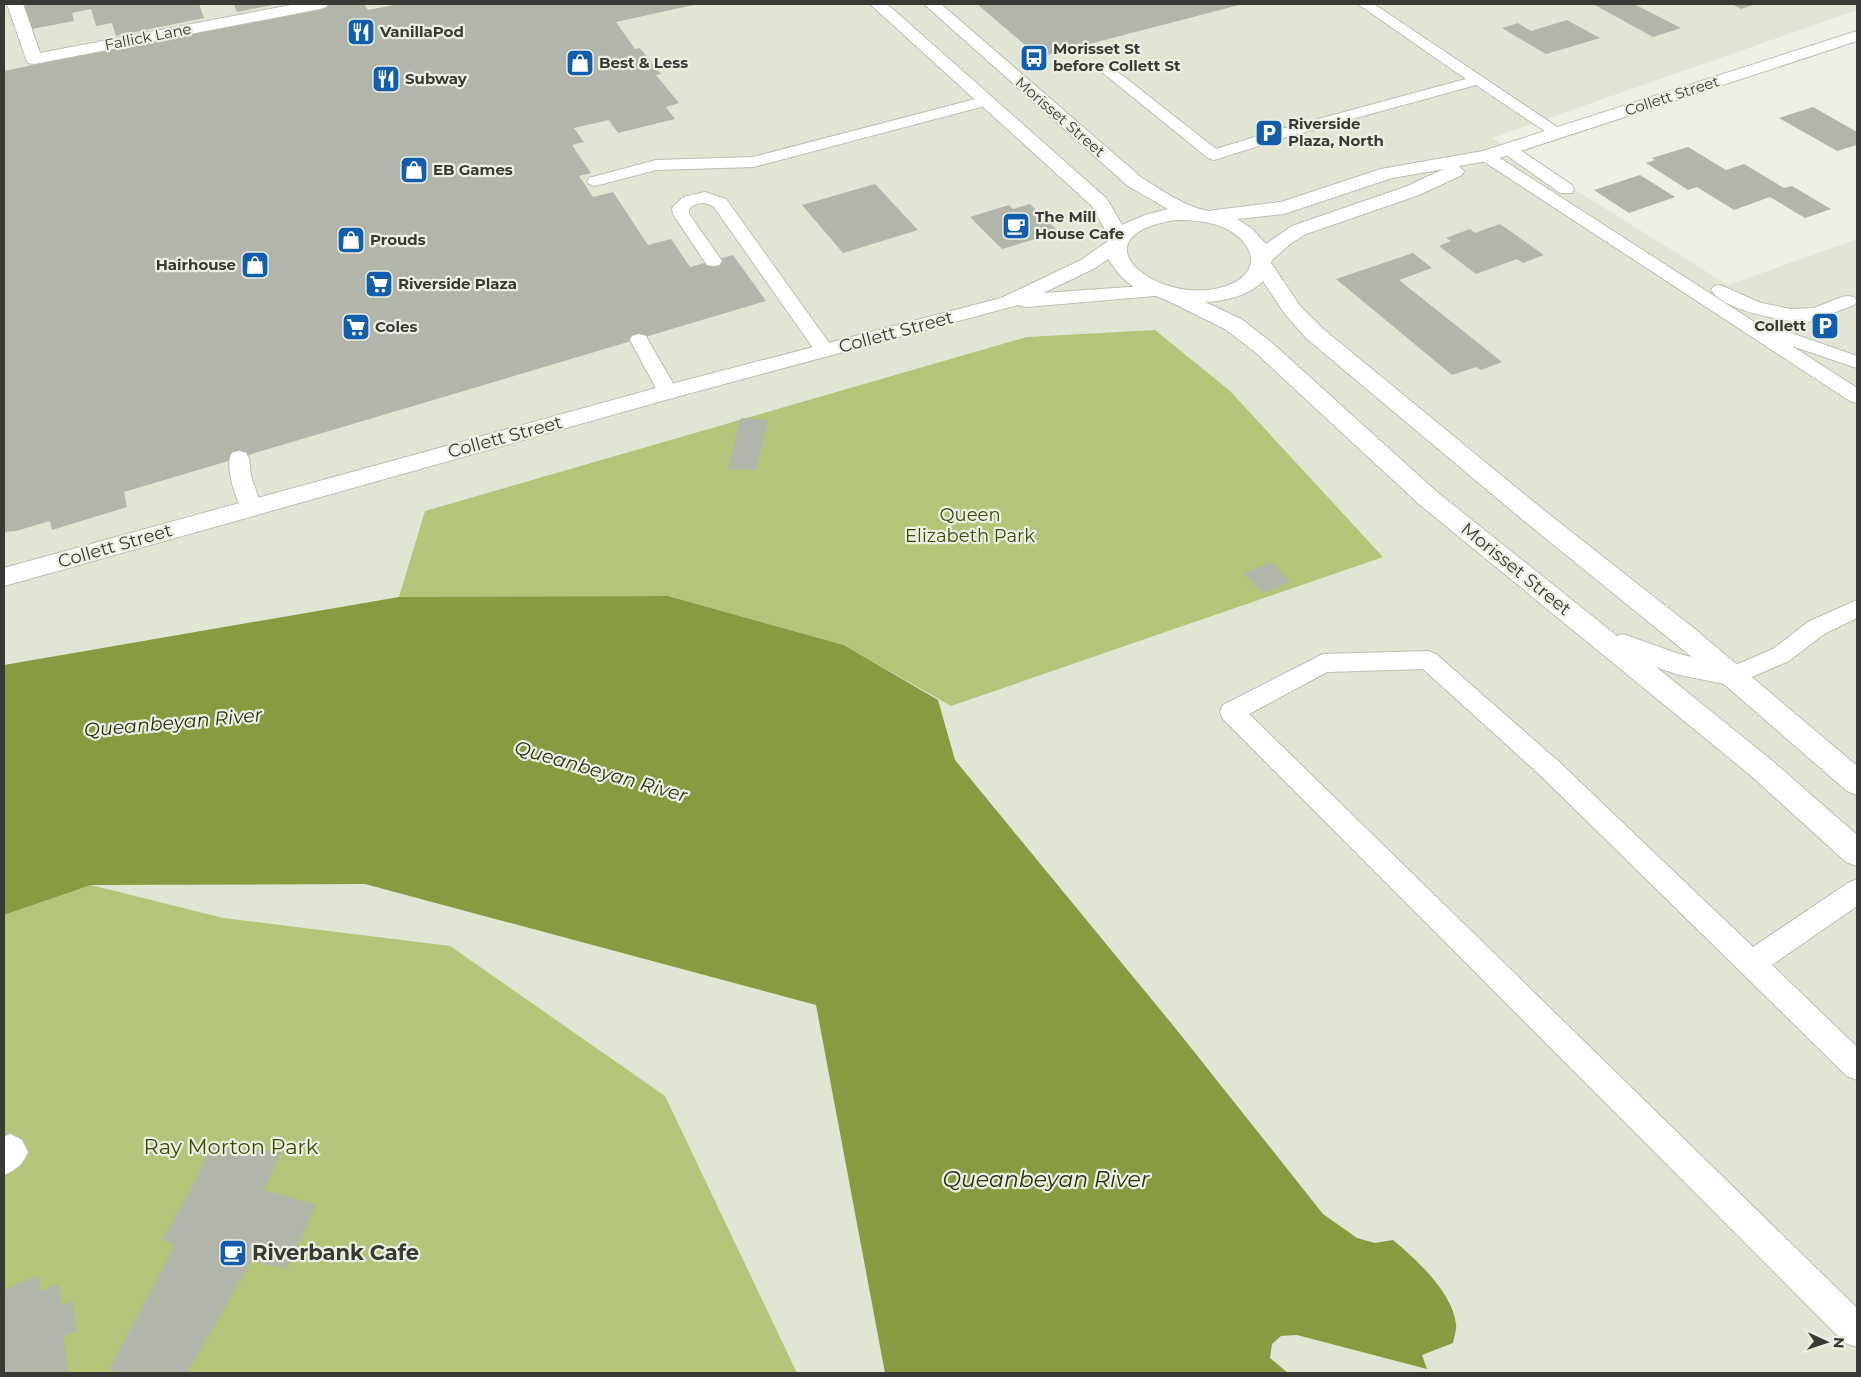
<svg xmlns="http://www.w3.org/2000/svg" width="1861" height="1377" viewBox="0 0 1861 1377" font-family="Montserrat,sans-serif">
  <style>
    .built { fill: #e1e5d3 }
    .green { fill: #b4c57a }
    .water { fill: #899b41 }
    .building { fill: #b2b5aa }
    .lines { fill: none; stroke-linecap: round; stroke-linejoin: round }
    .lane-casing { stroke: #bcbfb4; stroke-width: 2 }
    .street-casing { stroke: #bcbfb4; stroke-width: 2 }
    .secondary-casing { stroke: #bcbfb4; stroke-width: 2 }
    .lane { fill: #fff; fill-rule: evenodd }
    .street { fill: #fff; fill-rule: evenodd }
    .secondary { fill: #fff; fill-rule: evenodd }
    .labels { text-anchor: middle; stroke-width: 4.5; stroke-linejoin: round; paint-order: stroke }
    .far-poi-label { font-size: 15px; font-weight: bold; fill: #383935; stroke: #ecf0e4; text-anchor: start }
    .far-street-label { font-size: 15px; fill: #383935; stroke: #ecf0e4 }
    .street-label { font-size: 18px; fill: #383935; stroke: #ecf0e4 }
    .park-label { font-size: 18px; fill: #3d4902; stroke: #ecf0e4 }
    .water-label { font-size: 19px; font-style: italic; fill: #2a310a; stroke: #ecf0e4 }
    .near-park-label { font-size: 21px; fill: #3d4902; stroke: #ecf0e4 }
    .near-poi-label { font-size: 21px; font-weight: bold; fill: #383935; stroke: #ecf0e4; text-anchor: start }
    .near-water-label { font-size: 22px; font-style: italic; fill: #2a310a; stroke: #ecf0e4 }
  </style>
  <rect width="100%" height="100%" fill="#ecf0e4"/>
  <path class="built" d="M4,4H1857V10L1492,138L1728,285L1857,239V1373H4Z"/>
  <g class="green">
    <path d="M1155,330L1230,391L1383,557L951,706L844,645L668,596L399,597L425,511L1027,337Z"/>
    <path d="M91,885L223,918L450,946L665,1096L797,1373H4V915Z"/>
  </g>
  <path class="water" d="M668,596L844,645L938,700L955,760L1176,1029L1323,1214L1357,1238L1375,1243L1393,1240C1416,1259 1453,1293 1456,1324C1457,1330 1454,1337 1453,1343L1422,1355L1427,1369L1297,1335L1281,1336L1272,1344L1270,1358L1288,1373H885L816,1005L365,884L91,885L4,915V665L399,597Z"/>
  <g class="building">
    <path d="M21,4H199L204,18L116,36L112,23L96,26L91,9L72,13L74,21L27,30Z"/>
    <path d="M234,4H273V5L237,12Z"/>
    <path d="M328,4H364L368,10L399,4H698L616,22L635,49L640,48L661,74L656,75L679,103L666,107L675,119L618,133L609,120L574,128L584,142L572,145L591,173L579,176L593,197L613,192L648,245L671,239L690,267L733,255L766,301L124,492L127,507L52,530L50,521L16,531L4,532V71Z"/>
    <path d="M977,4H1243L1039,57Z"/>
    <path d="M1593,4H1634L1681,28L1653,37Z"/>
    <path d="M1732,4H1756L1741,9Z"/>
    <path d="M1567,20L1600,38L1546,54L1502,28L1518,23L1531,31Z"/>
    <path d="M1813,107L1857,132V145L1837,151L1779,118Z"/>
    <path d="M1688,147L1726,170L1744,164L1784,188L1792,186L1831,209L1805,218L1770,197L1734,210L1697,187L1688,190L1646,163L1655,160L1652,158Z"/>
    <path d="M1640,175L1675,197L1629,213L1594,190Z"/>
    <path d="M875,184L918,230L843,253L802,205Z"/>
    <path d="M1030,204L1059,232L1002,249L970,217L1009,205L1013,209Z"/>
    <path d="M1500,224L1544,255L1523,263L1517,259L1476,274L1439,246L1451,241L1446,238L1470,229L1475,233Z"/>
    <path d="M1413,253L1432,268L1399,280L1502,362L1481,370L1476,367L1452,375L1336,279Z"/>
    <path d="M741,418L768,420L756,470L728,469Z"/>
    <path d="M1272,562L1290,582L1263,593L1244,573Z"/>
    <path d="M210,1147L281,1152L264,1190L316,1205L287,1269L252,1261L187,1373H128L109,1370L175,1245L162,1240L195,1182Z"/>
    <path d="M39,1275L40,1291L59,1284L61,1305L73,1300L76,1331L64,1336L68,1373H4V1290Z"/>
  </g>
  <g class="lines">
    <defs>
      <g id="lane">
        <path d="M1358,4H1374L1566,133L1564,136H1552L1476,85L1290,136L1214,160L1208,158L1097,68L1099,65H1109L1216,149L1278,130L1466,79Z"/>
        <path d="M987,96L992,98L995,101L992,104L753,167L656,170L595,186L589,184L587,181L589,178L656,160L753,157Z"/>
        <path d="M1508,144L1514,146L1572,185L1574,189L1572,193H1560L1502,152L1500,149L1502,146Z"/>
        <path d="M1486,151L1492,153L1770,332L1778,329L1785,331L1857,356V368L1792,346L1857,388V403L1850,401L1480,159L1478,156L1480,153Z"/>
        <path d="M705,192L726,199L832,347L834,351L832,355L825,357L818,355L714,207C704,201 697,202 689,209V214L722,261L719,265L713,266L707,265L673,214L672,208L683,197Z"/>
        <path d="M1720,285L1761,303L1791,309L1814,308L1842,297L1848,296L1854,297L1857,301L1854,305L1804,324C1780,318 1727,313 1711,290L1714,286Z"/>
        <path d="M639,334L646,336L648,340L678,392L675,396L668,398L661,396L658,392L630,340L632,336Z"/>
        <path d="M239,451L246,453L249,458L251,476L262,508L258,513L251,515L244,513C236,501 224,465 232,453Z"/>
        <path d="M1857,600V618L1824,634L1789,661L1740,682L1732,685L1724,682L1720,676L1724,670L1773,649L1808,622Z"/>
        <path d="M1428,651L1436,654L1558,761L1753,947L1848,883L1857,879V906L1772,965L1857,1047V1080L1847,1076L1540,775L1423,669L1327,672L1249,714L1857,1308V1347L1845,1343L1223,719L1220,712L1223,705L1323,654Z"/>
      </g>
      <g id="street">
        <path d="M7,4H23L40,53L296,4H328L326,7L320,9L34,64L28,63L26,59Z"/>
        <path d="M1118,237L1125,239L1128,243L1125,247L1095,268L1043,293L1159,285L1166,287L1169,291L1166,295L1026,307L1018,305L676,397L4,586V568L660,387L1001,298L1081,260L1111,239Z"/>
        <path d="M10,1134L22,1140L28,1152C22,1165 17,1169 4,1175V1137Z"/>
      </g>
      <path id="secondary" d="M870,4H887L1107,199L1122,225L1145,215L1168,209L1128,186L924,4H941L1142,178C1162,190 1185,207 1208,211L1281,202L1381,169L1483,151L1857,31V41L1493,160L1459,166L1464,171L1462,175L1419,195L1306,234L1290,244L1272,260L1271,263L1300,306L1322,328L1541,508L1696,630L1857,766V795L1847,791L1724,684L1676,674L1656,667L1769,758L1857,835V866L1846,862L1749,774L1419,504L1255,352L1225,329L1164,299L1137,289L1127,282L1118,273L1107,257L1106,246L1110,239L1092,206ZM1444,169L1405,187L1292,226L1266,244L1251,228L1237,219L1284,214L1392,178ZM1175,220C1193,220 1211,221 1227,229C1257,245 1261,274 1226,286C1160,309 1070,237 1175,220ZM1263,281L1285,314L1306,338L1523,520L1692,657L1679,654L1623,634L1617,636L1437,492L1271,342L1241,319L1205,302C1225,301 1248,296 1263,281Z"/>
    </defs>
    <use href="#lane" class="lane-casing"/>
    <use href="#street" class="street-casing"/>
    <use href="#secondary" class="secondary-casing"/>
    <use href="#lane" class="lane"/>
    <use href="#street" class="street"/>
    <use href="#secondary" class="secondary"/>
  </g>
  <defs>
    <symbol id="restaurant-square" viewBox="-11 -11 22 22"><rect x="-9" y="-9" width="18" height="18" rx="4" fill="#125ead" stroke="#ecf0e4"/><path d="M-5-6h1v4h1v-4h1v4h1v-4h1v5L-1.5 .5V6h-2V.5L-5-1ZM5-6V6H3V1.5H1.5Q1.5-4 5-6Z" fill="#fff"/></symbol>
    <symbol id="bus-square" viewBox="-11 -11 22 22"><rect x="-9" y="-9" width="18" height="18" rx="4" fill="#125ead" stroke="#ecf0e4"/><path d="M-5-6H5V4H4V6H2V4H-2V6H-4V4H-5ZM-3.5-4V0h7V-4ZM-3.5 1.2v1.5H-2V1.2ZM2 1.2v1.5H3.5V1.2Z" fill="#fff"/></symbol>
    <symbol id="shop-square" viewBox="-11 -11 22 22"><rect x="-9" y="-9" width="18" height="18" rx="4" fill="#125ead" stroke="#ecf0e4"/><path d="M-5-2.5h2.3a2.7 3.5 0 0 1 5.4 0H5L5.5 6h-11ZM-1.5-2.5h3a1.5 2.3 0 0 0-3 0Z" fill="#fff"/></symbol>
    <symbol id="parking-square" viewBox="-11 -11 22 22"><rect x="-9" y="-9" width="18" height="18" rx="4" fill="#125ead" stroke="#ecf0e4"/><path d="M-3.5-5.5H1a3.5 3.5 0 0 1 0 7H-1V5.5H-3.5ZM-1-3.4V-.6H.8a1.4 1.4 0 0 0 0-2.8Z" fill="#fff"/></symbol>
    <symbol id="cafe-square" viewBox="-11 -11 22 22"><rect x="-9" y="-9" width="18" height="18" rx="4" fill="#125ead" stroke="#ecf0e4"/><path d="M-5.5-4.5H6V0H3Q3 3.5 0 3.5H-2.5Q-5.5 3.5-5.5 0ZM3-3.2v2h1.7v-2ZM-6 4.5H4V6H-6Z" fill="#fff"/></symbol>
    <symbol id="supermarket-square" viewBox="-11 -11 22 22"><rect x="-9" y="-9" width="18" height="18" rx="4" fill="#125ead" stroke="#ecf0e4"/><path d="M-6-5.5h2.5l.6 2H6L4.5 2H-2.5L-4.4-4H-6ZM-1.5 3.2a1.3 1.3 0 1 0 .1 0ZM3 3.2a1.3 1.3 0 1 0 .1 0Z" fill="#fff"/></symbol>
  </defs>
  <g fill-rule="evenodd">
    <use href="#restaurant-square" x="345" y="16" width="32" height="32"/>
    <use href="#bus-square" x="1018" y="42" width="32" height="32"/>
    <use href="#shop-square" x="564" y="47" width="32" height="32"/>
    <use href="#restaurant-square" x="370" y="63" width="32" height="32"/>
    <use href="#parking-square" x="1253" y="117" width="32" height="32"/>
    <use href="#shop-square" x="398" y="154" width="32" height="32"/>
    <use href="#cafe-square" x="1000" y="210" width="32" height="32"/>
    <use href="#shop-square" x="335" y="224" width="32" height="32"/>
    <use href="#shop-square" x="239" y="249" width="32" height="32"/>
    <use href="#supermarket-square" x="363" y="268" width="32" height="32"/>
    <use href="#parking-square" x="1809" y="310" width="32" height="32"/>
    <use href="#supermarket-square" x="340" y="311" width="32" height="32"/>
    <use href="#cafe-square" x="217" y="1237" width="32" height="32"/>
  </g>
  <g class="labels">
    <g class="far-poi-label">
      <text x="380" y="37">VanillaPod</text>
      <text x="1053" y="54">Morisset St<tspan x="1053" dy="17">before Collett St</tspan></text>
      <text x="599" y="68">Best &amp; Less</text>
      <text x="405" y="84">Subway</text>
      <text x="1288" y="129">Riverside<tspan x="1288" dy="17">Plaza, North</tspan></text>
      <text x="433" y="175">EB Games</text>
      <text x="1035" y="222">The Mill<tspan x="1035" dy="17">House Cafe</tspan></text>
      <text x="370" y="245">Prouds</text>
      <text x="236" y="270" text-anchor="end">Hairhouse</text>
      <text x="398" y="289">Riverside Plaza</text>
      <text x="1806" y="331" text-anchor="end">Collett</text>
      <text x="375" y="332">Coles</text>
    </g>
    <g class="far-street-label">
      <text transform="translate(148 37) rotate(-11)" y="5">Fallick Lane</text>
      <text transform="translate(1672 96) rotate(-18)" y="5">Collett Street</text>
      <text transform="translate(1060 117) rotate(41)" y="5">Morisset Street</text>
    </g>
    <g class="street-label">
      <text transform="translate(896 332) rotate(-15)" y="6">Collett Street</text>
      <text transform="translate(505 437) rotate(-15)" y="6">Collett Street</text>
      <text transform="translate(115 546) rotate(-16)" y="6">Collett Street</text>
      <text transform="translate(1516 569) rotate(39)" y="6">Morisset Street</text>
    </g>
    <g class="park-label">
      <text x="970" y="521">Queen<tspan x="970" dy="21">Elizabeth Park</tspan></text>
    </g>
    <g class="water-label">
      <text transform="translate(173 722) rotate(-5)" y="7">Queanbeyan River</text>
      <text transform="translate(601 771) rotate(16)" y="7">Queanbeyan River</text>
    </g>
    <g class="near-park-label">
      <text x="231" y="1154">Ray Morton Park</text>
    </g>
    <g class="near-poi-label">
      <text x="252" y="1260">Riverbank Cafe</text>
    </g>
    <g class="near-water-label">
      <text x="1046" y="1187">Queanbeyan River</text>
    </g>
  </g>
  <rect width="1861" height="1377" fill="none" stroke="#383935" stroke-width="10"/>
  <g transform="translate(1826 1342) rotate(93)" stroke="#ecf0e4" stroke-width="4" paint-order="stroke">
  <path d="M0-4L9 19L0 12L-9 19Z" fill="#383935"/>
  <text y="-8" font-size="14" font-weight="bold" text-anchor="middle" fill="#383935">N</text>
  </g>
</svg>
